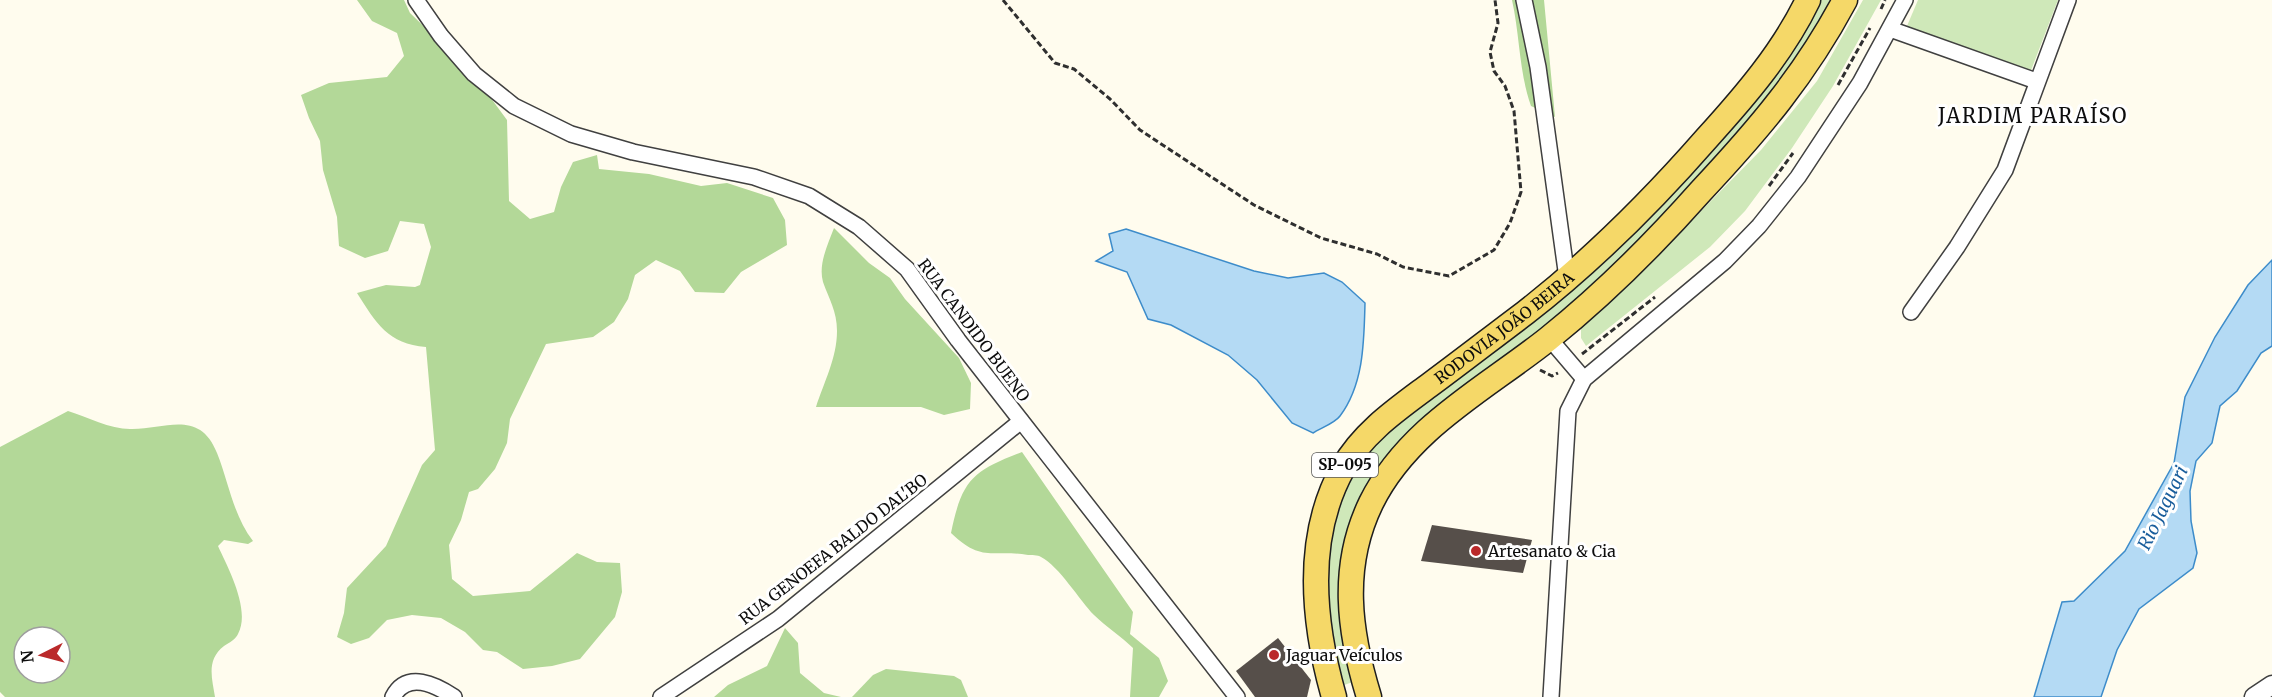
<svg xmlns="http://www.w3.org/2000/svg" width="2272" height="697" viewBox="0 0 2272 697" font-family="Merriweather,serif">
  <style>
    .green { fill: #cfe8b9 }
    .forest { fill: #b3d898; fill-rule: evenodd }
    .water { fill: #b4daf4; stroke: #3d8cca; stroke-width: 1.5 }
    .building { fill: #564f4a }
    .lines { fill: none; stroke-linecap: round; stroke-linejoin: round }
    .minor-casing { stroke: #404040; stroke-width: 18 }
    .tertiary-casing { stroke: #404040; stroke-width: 21 }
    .primary-casing { stroke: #1e1e1e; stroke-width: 27 }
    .path { stroke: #2f2f2f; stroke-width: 3; stroke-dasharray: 6 3; stroke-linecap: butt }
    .minor { stroke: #fff; stroke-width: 15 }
    .tertiary { stroke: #fff; stroke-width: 18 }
    .primary { stroke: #f5d868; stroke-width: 24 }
    .poi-dot { fill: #ba292a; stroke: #fff; stroke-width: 2 }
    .labels { text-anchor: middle; stroke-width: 6; stroke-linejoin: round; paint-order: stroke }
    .shield { fill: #fff; stroke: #565656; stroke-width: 1.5 }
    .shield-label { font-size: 15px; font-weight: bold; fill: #0d0d0d }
    .street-label { font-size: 16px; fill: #0d0d0d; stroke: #fff }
    .poi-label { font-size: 16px; fill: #0d0d0d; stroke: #fff; text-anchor: start }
    .water-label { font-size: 18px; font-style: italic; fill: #1a5e9c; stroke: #fff }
    .quarter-label { font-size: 20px; letter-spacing: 1.5px; fill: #0d0d0d; stroke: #fff }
  </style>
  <rect width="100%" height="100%" fill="#fffcee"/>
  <g class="green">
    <path d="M1820,0H1832L1787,75L1660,225L1368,489L1356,681L1341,686C1336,660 1327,631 1326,605C1325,558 1332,501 1359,461C1381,427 1437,393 1470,368C1534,320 1596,272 1651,215L1812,18Z"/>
    <path d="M1863,0H1881L1833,86L1792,148L1745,211L1710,247L1586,346L1581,338V324L1636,277L1761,150L1817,81Z"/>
    <path d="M1918,0H2058L2030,73L1907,26Z"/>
  </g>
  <g class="forest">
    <path d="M357,0H404L410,13L473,74L507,120L509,201L530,219L554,212L561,187L573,162L597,155L599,169L649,174L701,186L727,183L773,198L785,220L787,245L741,272L724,293L695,292L680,271L656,260L635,275L628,299L614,322L593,337L546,344L510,419L507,443L495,469L478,489L469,492L461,520L449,545L452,579L473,596L530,591L577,553L597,562L620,563L622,592L615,617L580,659L552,666L523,669L497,652L483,650L465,632L441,618L412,615L387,620L369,638L351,644L337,637L344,613L347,588L386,546L422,465L435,450L426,347C388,344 376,323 357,293L386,285L415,287L420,285L431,247L424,224L400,221L388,251L365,258L339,246L337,217L323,170L320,141L309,118L301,95L329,83L387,77L404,56L397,33L372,21Z"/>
    <path d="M1512,0H1544L1555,117L1531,106C1519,72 1520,36 1512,0Z"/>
    <path d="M834,228L869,263L890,278L905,299L959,358L971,383L970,409L944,415L921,407H816C824,382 837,358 837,331C837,311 829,299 823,282C818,264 828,244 834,228Z"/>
    <path d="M68,411C87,417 110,429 130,429C164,430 199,408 217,453C229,483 233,515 253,541L248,544L224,540L218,546C228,568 251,610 238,634C236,639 229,643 224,646C206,660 212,678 215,697H5L0,692V447ZM24,637H60V673H24Z"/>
    <path d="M1022,452L1133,612L1130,634L1159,658L1168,681L1159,697H1130L1133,648C1121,636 1106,627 1094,615C1080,601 1059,566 1041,557C1038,555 1031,555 1028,555C992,549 982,563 951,533C962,479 973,471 1022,452Z"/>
    <path d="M785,628L798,643L800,673L824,693L841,697H714L728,685L767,666Z"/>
    <path d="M886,669L954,676L961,680L968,697H852L873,675Z"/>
  </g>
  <g class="water">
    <path d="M1126,229L1254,271L1288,278L1324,273L1342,282L1365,303C1364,341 1364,384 1340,416C1335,423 1321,428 1313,433L1292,423L1257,380L1228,355L1171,325L1148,319L1127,272L1096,261L1113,251L1109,234Z"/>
    <path d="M2272,260V346L2261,353L2237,391L2220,406L2212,443L2196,461L2190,491L2191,521L2197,553L2193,568L2139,609L2117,650L2101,697H2034L2062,602L2074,601L2125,551L2174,463L2185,397L2215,337L2248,285Z"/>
  </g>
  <g class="building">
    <path d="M1432,525L1532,540L1523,573L1421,561Z"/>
    <path d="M1278,638L1311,680L1307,697H1255L1236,671Z"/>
  </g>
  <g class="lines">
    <defs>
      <g id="minor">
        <path d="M416,0L441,36L474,74L514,106L571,134L633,152L754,177L809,196L859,227L907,269L958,340L1237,697"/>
        <path d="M1524,0L1538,67L1567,278"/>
        <path d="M1890,29L2036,81"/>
        <path d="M1911,312L1957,247L2005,170L2068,0"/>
        <path d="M1549,338L1584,379"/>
        <path d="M393,697C407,670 436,685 454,697"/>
        <path d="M661,697L778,619L1021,421"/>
        <path d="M1551,697L1568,411L1584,379L1725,261L1759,226L1798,177L1860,83L1905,0"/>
      </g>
      <path id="tertiary" d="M2254,697L2272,685"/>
      <g id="primary">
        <path id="s1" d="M1334,697C1313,623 1304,538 1343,468C1363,432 1399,408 1431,384C1462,361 1493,337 1525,313C1592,261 1651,202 1707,138C1745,96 1783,52 1808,0"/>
        <path d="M1369,697C1349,632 1340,567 1371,503C1408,428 1485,389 1548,339C1604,294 1654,244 1701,191C1759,129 1805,75 1845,0"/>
      </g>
    </defs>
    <use href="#minor" class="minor-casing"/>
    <use href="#tertiary" class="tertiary-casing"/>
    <use href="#primary" class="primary-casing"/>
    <g class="path">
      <path d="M1003,0L1055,63L1074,69L1110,99L1140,130L1254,205L1321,238L1377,254L1403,267L1449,276L1494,250L1510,223L1521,192L1514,111L1505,86L1494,71L1490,52L1498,23L1495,0"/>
      <path d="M1881,9L1885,0"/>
      <path d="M1838,85L1870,28"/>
      <path d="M1769,186L1793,153"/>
      <path d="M1582,354L1655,297"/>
      <path d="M1540,370L1552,376L1558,373"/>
    </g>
    <use href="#minor" class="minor"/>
    <use href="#tertiary" class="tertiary"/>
    <use href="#primary" class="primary"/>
  </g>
  <g class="poi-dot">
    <circle cx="1476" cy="551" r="6"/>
    <circle cx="1274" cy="655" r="6"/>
  </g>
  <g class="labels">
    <rect class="shield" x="1312" y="453" width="66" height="24" rx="4.5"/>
    <g class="shield-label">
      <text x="1345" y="470">SP-095</text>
    </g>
    <g class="street-label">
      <text dy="6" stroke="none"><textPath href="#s1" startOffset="450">RODOVIA JOÃO BEIRA</textPath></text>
      <text transform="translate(974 330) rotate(53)" y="6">RUA CANDIDO BUENO</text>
      <text transform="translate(833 549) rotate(-38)" y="6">RUA GENOEFA BALDO DAL'BO</text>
    </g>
    <g class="poi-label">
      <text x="1488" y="557">Artesanato &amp; Cia</text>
      <text x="1286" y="661">Jaguar Veículos</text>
    </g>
    <g class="water-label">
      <text transform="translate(2163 508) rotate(-64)" y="6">Rio Jaguari</text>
    </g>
    <g class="quarter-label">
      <text x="2033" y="123">JARDIM PARAÍSO</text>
    </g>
  </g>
  <g transform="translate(42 655) rotate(264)"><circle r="28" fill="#ffffff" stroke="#9e9e9e" stroke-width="1.5"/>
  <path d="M0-4.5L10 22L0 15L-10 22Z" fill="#ba292a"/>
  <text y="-9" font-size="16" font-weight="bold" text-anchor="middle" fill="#0d0d0d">N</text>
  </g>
</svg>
